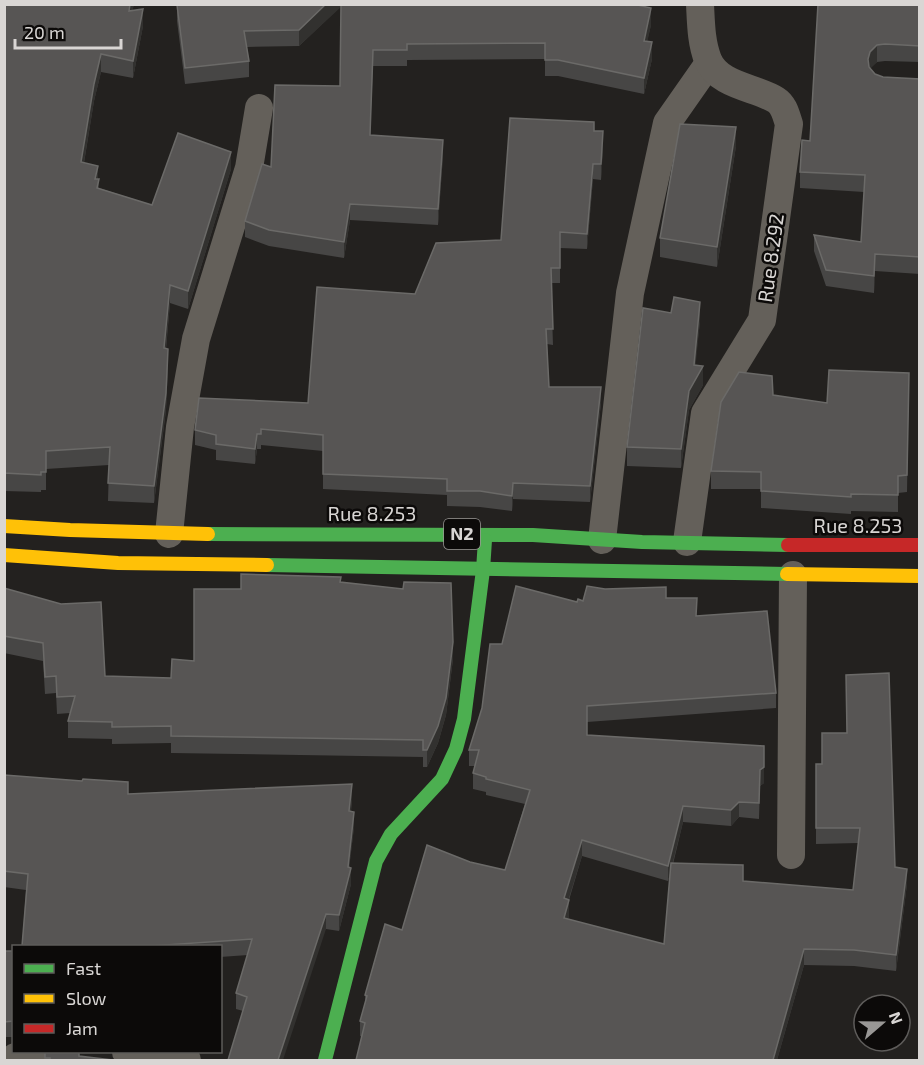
<svg xmlns="http://www.w3.org/2000/svg" width="924" height="1065" viewBox="0 0 924 1065" font-family="'Exo 2',sans-serif">
  <style>
    .lines { fill: none; stroke-linecap: round; stroke-linejoin: round }
    .street { stroke: #64605a; stroke-width: 28 }
    .fast { stroke: #4caf50; stroke-width: 14 }
    .slow { stroke: #ffc107; stroke-width: 14 }
    .jam { stroke: #c62828; stroke-width: 14 }
    .wall { fill: #474645; fill-rule: evenodd }
    .shaded-wall { fill: #32312f }
    .building { fill: #575554; stroke: #6b6a68; stroke-width: 1.5 }
    .labels { text-anchor: middle; stroke-width: 5; stroke-linejoin: round; paint-order: stroke }
    .shield { fill: #0c0a09; stroke: #9c9997; stroke-width: 1.5 }
    .shield-label { font-size: 18px; font-weight: bold; fill: #d9d6d4 }
    .street-label { font-size: 20px; fill: #d9d6d4; stroke: #0c0a09 }
  </style>
  <rect width="100%" height="100%" fill="#23211f"/>
  <g class="lines">
    <g class="street">
      <path d="M169,534L180,427L196,339L249,168L259,108"/>
      <path d="M602,540L630,293L667,123L709,63"/>
      <path d="M687,542L705,413L762,320L789,124C786,115 784,105 776,100C755,87 719,86 708,60C701,42 701,23 700,4"/>
      <path d="M791,855L793,575"/>
      <path d="M126,1052L187,1060"/>
      <path d="M12,1060L15,1057L39,1052"/>
    </g>
    <g class="fast">
      <path d="M208,534L533,535L642,542L788,545"/>
      <path d="M267,565L787,574"/>
      <path d="M325,1060L376,861L391,834L442,779L456,749L464,719L483,570L485,540"/>
    </g>
    <g class="slow">
      <path d="M4,526L70,530L208,534"/>
      <path d="M4,555L118,563L267,565"/>
      <path d="M787,574L920,576"/>
    </g>
    <path class="jam" d="M788,545H920"/>
  </g>
  <g class="wall">
    <path d="M4,4H134L132,11L143,26L133,78L101,72L94,101L84,163L98,179L99,188L152,205L231,169L188,309L170,303L166,349L168,366L166,410L154,503L108,501L109,465L46,469V490H41V492L4,491Z"/>
    <path d="M633,4L651,25L647,41L652,59L644,94L558,76H545V59L407,60V66H373L370,135L443,156L438,225L350,220L344,258L269,246L245,237V221L271,167L340,86L341,6L299,46L247,47L249,61V77L185,84L177,21V5Z"/>
    <path d="M818,4H920V62L885,61L877,62L870,68L875,74L883,77L920,79V274L875,271L874,293L826,286L814,251V235L861,242L864,192L800,188V172L810,141Z"/>
    <path d="M594,131L603,147L601,180L593,179L587,249L560,248V283H551L553,345L547,344L549,387L601,403L590,502L513,499L512,511L480,507L447,506V495L323,489V451L261,445V449H257L255,464L216,460V450L195,445V430L308,403L415,294L501,240Z"/>
    <path d="M736,146L717,267L660,257V238Z"/>
    <path d="M700,321L695,365L703,385L689,410L681,468L627,466V447Z"/>
    <path d="M909,373L907,492L898,493V512L851,511V514L761,508V489H711V471L827,403Z"/>
    <path d="M341,582L453,659L446,715L438,743L427,767H423V757L171,753V743L112,744V739L68,738V721L70,713L57,714L56,693L45,694L43,661L4,653V588L105,676L171,678L194,661L241,589Z"/>
    <path d="M666,598L697,616L776,693V708L587,722V735L764,783L760,786L759,819L739,817L731,826L683,822L673,864L743,881L853,890L858,843L816,844V764H822L847,733L846,675L895,867L907,884L896,971L854,966L804,965L777,1060H356L362,1037L360,1036V1021L365,1003V995L402,930L470,862L505,870L525,804L486,795V792L473,789V773L475,766H469V750L502,644L577,602L583,601ZM582,856L668,881L670,875L664,944L568,919L569,916V900Z"/>
    <path d="M4,775L128,794L352,800L351,811L354,827L349,868L351,884L339,931L326,929L243,1011L236,1009V993L248,955L220,957V946H22L26,890L4,887Z"/>
    <rect x="4" y="951" width="10" height="86"/>
  </g>
  <g class="shaded-wall">
    <path d="M130,4H134L129,29V11Z"/>
    <path d="M326,4H342V6L299,46V30Z"/>
    <path d="M651,8V25L644,57V41Z"/>
    <path d="M143,9V26L133,78V61Z"/>
    <path d="M652,42V59L644,94V78Z"/>
    <path d="M877,45V62L870,69L868,76V59L870,52Z"/>
    <path d="M101,54V72L94,101L81,180V162L94,84Z"/>
    <path d="M736,127V146L717,267V247Z"/>
    <path d="M603,131V147L601,180V164Z"/>
    <path d="M443,140V156L438,225V209Z"/>
    <path d="M231,152V169L188,309V291Z"/>
    <path d="M593,164V179L587,249V234Z"/>
    <path d="M98,166V183L99,179V197L95,179Z"/>
    <path d="M350,204V220L344,258V242Z"/>
    <path d="M875,254V271L874,293V276Z"/>
    <path d="M170,285V303L164,366V348Z"/>
    <path d="M700,302V321L694,382L703,366V385L689,410L681,468V449L689,391L694,365Z"/>
    <path d="M168,349L166,410L154,503V486Z"/>
    <path d="M601,387V403L590,502V486Z"/>
    <path d="M257,434V449L255,464V449Z"/>
    <path d="M513,483V499L512,511V496Z"/>
    <path d="M453,642V659L446,715L438,743L427,767V750Z"/>
    <path d="M764,746V783L760,786L759,819L760,770Z"/>
    <path d="M352,784V800L349,827V811Z"/>
    <path d="M739,802V817L731,826V810Z"/>
    <path d="M683,806V822L668,881V866Z"/>
    <path d="M354,812V827L348,879L351,868V884L339,931V915L348,867Z"/>
    <path d="M582,840V856L564,914V898Z"/>
    <path d="M907,869V884L896,971V955Z"/>
    <path d="M569,900V916L564,934V918Z"/>
    <path d="M326,914V929L283,1060H278Z"/>
    <path d="M804,949V965L777,1060H773Z"/>
  </g>
  <g class="building">
    <path d="M4,4H130L129,11L143,9L133,61L101,54L94,84L81,162L98,166L95,179H99L97,188L152,205L178,133L231,152L188,291L170,285L164,348L168,349L166,393L154,486L108,483L110,447L46,451V472H41V475L4,473Z"/>
    <path d="M326,4L299,30L244,31L249,61L185,68L177,5Z"/>
    <path d="M341,4H633L651,8L644,41L652,42L644,78L558,60H545V43L407,44V50H373L370,135L443,140L438,209L350,204L344,242L269,230L245,221L262,164L271,167L275,85L340,86Z"/>
    <path d="M818,4H920V46L885,44L877,45L870,52L868,59L869,67L875,74L883,77L920,79V257L875,254L874,276L826,270L814,235L861,242L865,175L800,172L802,140L810,141Z"/>
    <path d="M510,118L594,122V131H603L601,164H593L587,234L560,232V268H551L553,329H546L549,387H601L590,486L513,483L512,496L480,491H447V479L323,474V435L261,429V434H257L255,449L216,444V435L195,430L199,398L308,403L317,287L415,294L436,243L501,240Z"/>
    <path d="M680,124L736,127L717,247L660,238Z"/>
    <path d="M674,297L700,302L694,365L703,366L689,391L681,449L627,447L643,308L671,313Z"/>
    <path d="M829,370L909,373L907,475L898,476V495L851,494V497L761,491V472L711,471L721,402L739,372L772,376L773,395L827,403Z"/>
    <path d="M241,574L341,577L340,582L403,589L404,582L451,583L453,642L446,698L438,726L427,750H423V740L171,736V726L112,727V722L68,721L75,696L57,697L56,676L45,677L43,643L4,636V588L61,604L101,602L105,676L171,678L172,659L194,661V589H241Z"/>
    <path d="M516,586L577,602L578,599L583,601L587,586L605,589L666,587V598H697L696,616L767,611L776,693L587,706V735L764,746V767L760,770L759,803L739,802L731,810L683,806L668,866L582,840L564,898L569,900L564,918L664,944L671,863L743,865V881L853,890L860,828H816V764H822V733H847L846,675L889,673L895,867L907,869L896,955L854,950L804,949L773,1060H356L365,1023L360,1021L367,996L365,995L385,924L402,930L427,845L470,862L505,870L530,790L486,779V777L473,773L479,750H469L482,708L490,644H502Z"/>
    <path d="M4,775L82,781L83,779L128,782V794L352,784L349,811L354,812L348,867L351,868L339,915L326,914L278,1060H228L247,997L236,993L252,939L151,946H22L28,874L4,871Z"/>
    <path d="M4,951H14V1021L4,1022Z"/>
    <path d="M45,1052H79V1056L113,1060H50V1058H45Z"/>
  </g>
  <g class="labels">
    <rect class="shield" x="444" y="519" width="36" height="30" rx="4.5"/>
    <g class="shield-label">
      <text x="462" y="540">N2</text>
    </g>
    <g class="street-label">
      <text transform="translate(771 258) rotate(-82)" y="7">Rue 8.292</text>
      <text x="372" y="521">Rue 8.253</text>
      <text x="858" y="533">Rue 8.253</text>
    </g>
  </g>
  <rect width="924" height="1065" fill="none" stroke="#d9d6d4" stroke-width="12"/>
  <rect x="12" y="945" width="210" height="108" fill="#0c0a09" stroke="#5e5c5a" stroke-width="1.5"/>
  <rect x="24" y="964" width="30" height="9" fill="#4caf50" stroke="#5e5c5a" stroke-width="1.5"/>
  <text x="66" y="975" font-size="18" fill="#d9d6d4">Fast</text>
  <rect x="24" y="994" width="30" height="9" fill="#ffc107" stroke="#5e5c5a" stroke-width="1.5"/>
  <text x="66" y="1005" font-size="18" fill="#d9d6d4">Slow</text>
  <rect x="24" y="1024" width="30" height="9" fill="#c62828" stroke="#5e5c5a" stroke-width="1.5"/>
  <text x="66" y="1035" font-size="18" fill="#d9d6d4">Jam</text>
  <g transform="translate(882 1023) rotate(70)"><circle r="28" fill="#0c0a09" stroke="#5e5c5a" stroke-width="1.5"/>
  <path d="M0-4.5L10 22L0 15L-10 22Z" fill="#999795"/>
  <text y="-9" font-size="16" font-weight="bold" text-anchor="middle" fill="#d9d6d4">N</text>
  </g>
  <path d="M15 39v9h106v-9" fill="none" stroke="#d9d6d4" stroke-width="3"/>
  <text x="24" y="39" font-size="18" fill="#d9d6d4" stroke="#0c0a09" stroke-width="4.5" paint-order="stroke">20 m</text>
</svg>
